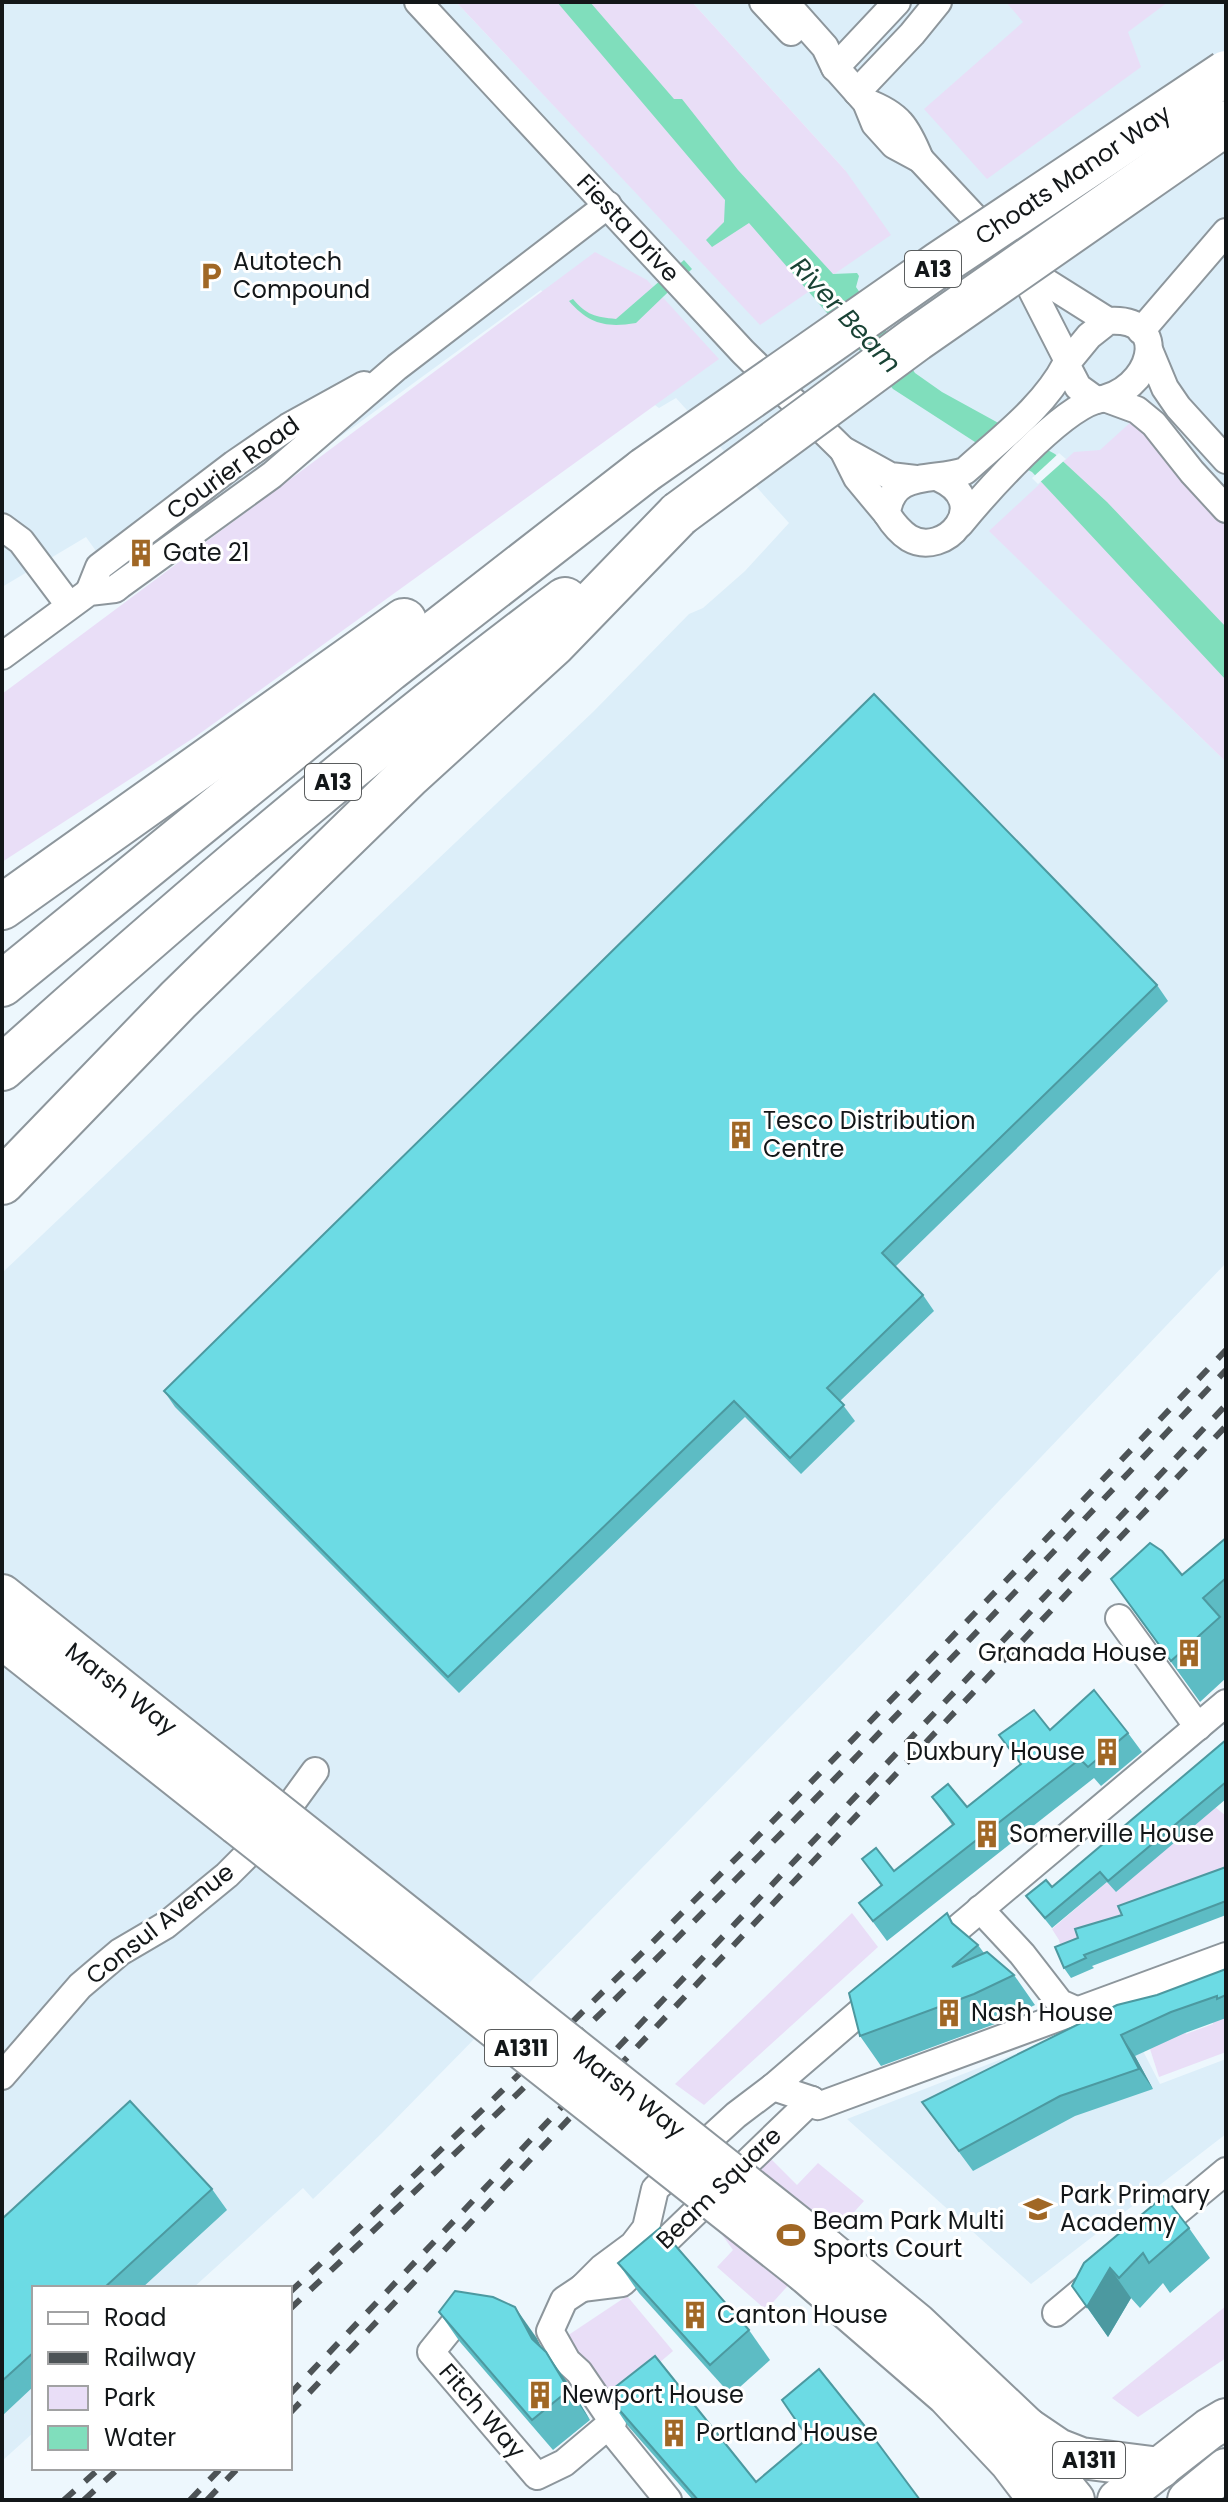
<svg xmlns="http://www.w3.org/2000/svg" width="1228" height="2502" viewBox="0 0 1228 2502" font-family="Poppins,sans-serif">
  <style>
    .built { fill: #dceef9 }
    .green { fill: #e9def7 }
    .water { fill: #80debc }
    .pier { fill: #edf7fd }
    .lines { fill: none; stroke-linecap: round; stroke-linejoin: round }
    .street-casing { stroke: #8d969c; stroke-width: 30 }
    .primary-casing { stroke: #8d969c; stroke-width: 44 }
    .highway-casing { stroke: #8d969c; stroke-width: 48 }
    .street { stroke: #fff; stroke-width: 26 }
    .primary { stroke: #fff; stroke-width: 40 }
    .highway { stroke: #fff; stroke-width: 44 }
    .rail { stroke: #4d5356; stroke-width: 6; stroke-dasharray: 14 14; stroke-linecap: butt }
    .primary-bridge-casing { stroke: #8d969c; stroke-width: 44; stroke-linecap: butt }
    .highway-bridge-casing { stroke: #8d969c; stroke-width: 48; stroke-linecap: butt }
    .primary-bridge { stroke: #fff; stroke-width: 40 }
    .highway-bridge { stroke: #fff; stroke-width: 44 }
    .wall { fill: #5dbcc4 }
    .shaded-wall { fill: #4c99a0 }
    .building { fill: #6cdbe4; stroke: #4c99a0; stroke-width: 2 }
    .labels { text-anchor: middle; stroke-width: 6; stroke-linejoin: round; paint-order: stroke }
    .shield { fill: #fff; stroke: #5a5d5e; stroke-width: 2 }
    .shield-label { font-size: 22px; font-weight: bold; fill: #131719 }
    .street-label { font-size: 24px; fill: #131719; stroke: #fff }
    .poi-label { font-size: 24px; fill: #131719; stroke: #fff; text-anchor: start }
    .water-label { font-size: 26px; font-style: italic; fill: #194335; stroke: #fff }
  </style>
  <rect width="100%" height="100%" fill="#edf7fd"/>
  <g class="built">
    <path d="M2,2H456L760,324L845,170L692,2H1226V526L1166,452L1100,450L990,531L1226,762V1263L897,1608L382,2133L313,2199L303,2188L193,2288H34V2432L2,2461V1273L594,711L689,614L703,608L745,571L789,523L676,398L659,408L644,397L601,361L541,290L126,593L86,537L2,587Z"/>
    <path d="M1115,2015L1125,2016L1160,2084L1226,2059V2134L1031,2284L847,2119Z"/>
  </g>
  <g class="green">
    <path d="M456,2H692L845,170L891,235L760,325Z"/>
    <path d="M1006,2H1168L1128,32L1141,67L987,179L924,109L1023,22Z"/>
    <path d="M595,252L647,280L719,359L195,737L2,862V694Z"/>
    <path d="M1132,421L1166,452L1226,526V762L989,531L1074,452L1100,450Z"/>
    <path d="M1215,1807L1226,1816V1880L1063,1958L1059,1940L1052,1929L1107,1882L1116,1891Z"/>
    <path d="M852,1913L878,1947L704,2105L675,2084Z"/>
    <path d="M1226,2014V2052L1159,2077L1150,2049L1185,2030L1186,2034L1213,2024L1212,2019Z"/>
    <path d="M767,2155L797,2185L818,2163L864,2201L766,2310L717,2267L733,2250L710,2218Z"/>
    <path d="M627,2296L673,2351L610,2405L561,2340Z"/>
    <path d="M1226,2306V2358L1138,2417L1112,2398Z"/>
  </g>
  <g class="water">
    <path d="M557,2H590L674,99H682L738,170L833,274L857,273L859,276L856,287L915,373L942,392L1055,454L1107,502L1226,627V680L1032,472L975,442L893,389L749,223L712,247L706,240L724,222L725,200Z"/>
    <path d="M684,260L692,269L636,323C606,328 589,324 569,301L573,299C586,315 596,317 616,319Z"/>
  </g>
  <path class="pier" d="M1059,453L1066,459L1038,484L1032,478Z"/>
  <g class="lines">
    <defs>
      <g id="street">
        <path d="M418,2L743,352L843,450L890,476L916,479"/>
        <path d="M763,2L791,32"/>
        <path d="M785,2L825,47L834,66L866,102L875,124L894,145L920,159L1019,265L1108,321"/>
        <path d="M835,68L897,2"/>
        <path d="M857,92L912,34L938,2"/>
        <path d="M866,102C899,114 907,127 920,159"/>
        <path d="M1019,265L1068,361"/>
        <path d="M1108,321C1174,316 1152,393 1096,400L1078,387L1066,364L1089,336Z"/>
        <path d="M1141,331L1226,232"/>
        <path d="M1150,352L1165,388L1178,407L1226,460"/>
        <path d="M1107,399L1137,410L1154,424L1192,472L1226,509"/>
        <path d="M843,450L857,478L887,514"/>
        <path d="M939,478C994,503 945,559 909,538C900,532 892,522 887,514C891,469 934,482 965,471C1000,439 1044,407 1066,364"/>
        <path d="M960,524C987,491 1058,412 1096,400"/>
        <path d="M2,527L21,541L69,605"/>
        <path d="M89,592L99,567L234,464L288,427L364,385"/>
        <path d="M2,656L89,592L115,589L120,585L272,475L397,367L608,205"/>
        <path d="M1119,1618L1198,1727"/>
        <path d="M980,1909L1022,1954L1060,2003L1078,2011"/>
        <path d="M932,1950L1226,1703"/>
        <path d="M2,2076L80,1986L120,1952L166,1925L227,1875L273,1829L315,1771"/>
        <path d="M773,2087L812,2100L818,2106L1226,1956"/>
        <path d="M1150,2234L1226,2171"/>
        <path d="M582,2288L622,2283L812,2100"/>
        <path d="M1056,2313L1105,2272"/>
        <path d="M461,2315L431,2352L537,2476L564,2463L608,2426"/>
        <path d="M668,2500L608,2426L613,2422L579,2372L567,2361L550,2331L564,2300L582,2288L602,2268L633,2245L646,2228L655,2189L736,2115L773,2087L881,1994"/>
      </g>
      <g id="primary">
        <path d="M2,1595L259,1799"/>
        <path d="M2,1638L237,1824"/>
        <path d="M826,2249L917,2324L1027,2428L1052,2473L1074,2500"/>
        <path d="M806,2273L947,2395L1010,2462L1039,2500"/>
        <path d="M1027,2428L1058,2449L1081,2458L1160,2468"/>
        <path d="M1118,2500L1209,2429L1226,2419"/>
        <path d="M1188,2500L1226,2469"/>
      </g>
      <g id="highway">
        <path d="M2,907L404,621"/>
        <path d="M2,984L389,669L645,470"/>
        <path d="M2,1068C184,905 369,746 565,600"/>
        <path d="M2,1182L178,1000L408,776L553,644L679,514"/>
      </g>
    </defs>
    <use href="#street" class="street-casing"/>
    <use href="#primary" class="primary-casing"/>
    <use href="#highway" class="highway-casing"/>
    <use href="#street" class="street"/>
    <use href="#primary" class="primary"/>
    <use href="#highway" class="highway"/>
    <g class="rail">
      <path d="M290,2292C615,1991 921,1671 1226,1350"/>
      <path d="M290,2309C441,2167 591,2026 736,1879C902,1712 1064,1541 1226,1370"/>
      <path d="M290,2394L1226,1405"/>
      <path d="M290,2413L1226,1426"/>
      <path d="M64,2500L100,2468"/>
      <path d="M84,2500L119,2468"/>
      <path d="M190,2500L221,2468"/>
      <path d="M207,2500L238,2468"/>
    </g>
    <defs>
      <g id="primary-bridge">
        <path d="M259,1799L826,2249"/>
        <path d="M237,1824L806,2273"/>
      </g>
      <g id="highway-bridge">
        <path d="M645,470L941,263L1226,73"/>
        <path d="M679,514L916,339L1226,123"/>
      </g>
    </defs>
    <use href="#primary-bridge" class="primary-bridge-casing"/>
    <use href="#highway-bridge" class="highway-bridge-casing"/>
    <use href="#primary-bridge" class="primary-bridge"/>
    <use href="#highway-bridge" class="highway-bridge"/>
  </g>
  <g class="wall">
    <path d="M1157,985L1168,1001L895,1267L923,1295L934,1311L840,1401L855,1421L801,1474L745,1417L459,1693L175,1407L164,1391Z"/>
    <path d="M1226,1538V1678L1200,1702L1111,1579L1182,1575Z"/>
    <path d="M1050,1730L1128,1733L1142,1752L1101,1786L1094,1778L887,1941L859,1903L881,1886L862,1859L894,1871L952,1825L932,1797L967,1807L1020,1764L999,1735Z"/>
    <path d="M1226,1740V1799L1116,1892L1107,1882L1052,1928L1026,1896L1052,1887Z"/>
    <path d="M1226,1867V1915L1092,1966L1094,1968L1071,1978L1064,1968L1078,1938L1122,1915Z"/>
    <path d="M956,1926L978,1945L984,1953L1014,1975L1035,2005L995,2024L881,2066L860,2036Z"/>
    <path d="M1226,1969V2018L1185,2033L1135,2056L1153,2089L1075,2116L973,2171L922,2102L1157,1995Z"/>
    <path d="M212,2189L227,2210L142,2288H34V2386L2,2416V2219Z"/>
    <path d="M1189,2228L1210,2258L1170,2293L1163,2283L1140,2308L1131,2298L1108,2337L1072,2286Z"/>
    <path d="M618,2263L749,2330L770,2360L731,2395L639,2293Z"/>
    <path d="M439,2312L536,2337L542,2349L567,2382L590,2420L553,2450L460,2342Z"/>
    <path d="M609,2398L756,2482L920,2500H693L628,2426Z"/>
  </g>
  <g class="shaded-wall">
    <path d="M1121,2035L1135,2056L1153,2089L1139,2069Z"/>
    <path d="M1110,2268L1131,2298L1108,2337L1087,2307Z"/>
    <path d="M515,2307L536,2337L553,2369L532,2339Z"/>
    <path d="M546,2352L567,2382L590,2420L569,2390Z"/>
  </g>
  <g class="building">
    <path d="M874,694L1157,985L882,1253L923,1295L827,1388L844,1405L790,1458L734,1401L448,1677L164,1391Z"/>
    <path d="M1226,1538V1578L1203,1598L1220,1617L1171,1661L1111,1579L1150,1543L1162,1551L1182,1575Z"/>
    <path d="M1094,1690L1128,1733L1088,1767L1080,1759L873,1921L859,1903L882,1885L862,1859L876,1848L894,1871L954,1824L932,1797L948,1784L967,1807L1021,1764L999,1735L1034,1710L1050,1730Z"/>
    <path d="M1226,1740V1782L1108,1881L1100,1872L1045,1918L1026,1896L1046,1880L1052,1887Z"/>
    <path d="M1226,1867V1901L1084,1955L1086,1958L1064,1968L1055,1947L1078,1938L1075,1929L1122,1915L1118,1906Z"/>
    <path d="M947,1913L952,1923L978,1945L952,1967L987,1952L1014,1975L974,1994L860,2036L849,1993Z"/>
    <path d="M1226,1969V1995L1217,1999V1996L1171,2012L1121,2035L1139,2069L1060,2096L959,2151L922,2102L1117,2005L1157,1995Z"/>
    <path d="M130,2101L212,2189L104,2288H34V2352L2,2381V2219Z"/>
    <path d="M1164,2196L1189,2228L1149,2263L1143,2253L1119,2278L1110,2268L1087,2307L1072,2286L1084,2263Z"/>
    <path d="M660,2228L749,2330L710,2365L618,2263Z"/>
    <path d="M455,2291L493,2297L515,2307L532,2339L546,2352L569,2390L532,2420L439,2312Z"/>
    <path d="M655,2356L756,2482L808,2438L782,2400L819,2369L868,2430L920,2500H698L609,2398V2392Z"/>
  </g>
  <defs>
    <symbol id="parking-bare" viewBox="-9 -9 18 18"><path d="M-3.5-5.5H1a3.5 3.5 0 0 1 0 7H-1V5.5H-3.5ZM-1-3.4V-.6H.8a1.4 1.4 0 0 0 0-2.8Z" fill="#a06725" stroke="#fff" stroke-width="2.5" paint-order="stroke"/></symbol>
    <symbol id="building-bare" viewBox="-9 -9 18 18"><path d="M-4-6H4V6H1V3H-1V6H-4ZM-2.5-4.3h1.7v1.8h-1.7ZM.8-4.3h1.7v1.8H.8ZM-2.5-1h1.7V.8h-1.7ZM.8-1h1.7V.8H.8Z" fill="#a06725" stroke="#fff" stroke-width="2.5" paint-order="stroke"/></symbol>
    <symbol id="school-bare" viewBox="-9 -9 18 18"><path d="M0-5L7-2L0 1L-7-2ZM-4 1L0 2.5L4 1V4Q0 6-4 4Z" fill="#a06725" stroke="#fff" stroke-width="2.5" paint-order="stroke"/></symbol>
    <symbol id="stadium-bare" viewBox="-9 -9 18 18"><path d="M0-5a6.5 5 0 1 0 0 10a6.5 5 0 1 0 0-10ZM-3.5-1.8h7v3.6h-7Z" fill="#a06725" stroke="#fff" stroke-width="2.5" paint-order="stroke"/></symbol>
  </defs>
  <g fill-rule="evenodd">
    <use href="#parking-bare" x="191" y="256" width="40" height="40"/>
    <use href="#building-bare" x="121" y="533" width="40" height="40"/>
    <use href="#building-bare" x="721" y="1115" width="40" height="40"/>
    <use href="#building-bare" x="1169" y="1633" width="40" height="40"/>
    <use href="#building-bare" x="1087" y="1732" width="40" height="40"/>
    <use href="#building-bare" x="967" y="1814" width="40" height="40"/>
    <use href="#building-bare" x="929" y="1993" width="40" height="40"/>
    <use href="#school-bare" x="1018" y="2189" width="40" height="40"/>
    <use href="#stadium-bare" x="771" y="2215" width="40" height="40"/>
    <use href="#building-bare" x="675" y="2295" width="40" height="40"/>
    <use href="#building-bare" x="520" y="2375" width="40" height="40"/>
    <use href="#building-bare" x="654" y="2413" width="40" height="40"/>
  </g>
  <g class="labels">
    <g class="shield">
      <rect x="905" y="251" width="56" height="36" rx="6"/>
      <rect x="305" y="764" width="56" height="36" rx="6"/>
      <rect x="485" y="2030" width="72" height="36" rx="6"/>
      <rect x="1053" y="2442" width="72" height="36" rx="6"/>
    </g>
    <g class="shield-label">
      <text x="933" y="277">A13</text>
      <text x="333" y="790">A13</text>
      <text x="521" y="2056">A1311</text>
      <text x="1089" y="2468">A1311</text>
    </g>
    <g class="street-label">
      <text transform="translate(1073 175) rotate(-34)" y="8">Choats Manor Way</text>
      <text transform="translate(628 228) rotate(47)" y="8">Fiesta Drive</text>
      <text transform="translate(233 468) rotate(-36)" y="8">Courier Road</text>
      <text transform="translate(121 1689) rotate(38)" y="8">Marsh Way</text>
      <text transform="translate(160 1924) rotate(-38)" y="8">Consul Avenue</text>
      <text transform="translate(629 2092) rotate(38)" y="8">Marsh Way</text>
      <text transform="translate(719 2188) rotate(-44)" y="8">Beam Square</text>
      <text transform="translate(482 2411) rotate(49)" y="8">Fitch Way</text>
    </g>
    <g class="poi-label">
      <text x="233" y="270">Autotech<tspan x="233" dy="28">Compound</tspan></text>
      <text x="163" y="561">Gate 21</text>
      <text x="763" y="1129">Tesco Distribution<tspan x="763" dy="28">Centre</tspan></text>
      <text x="1167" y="1661" text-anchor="end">Granada House</text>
      <text x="1085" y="1760" text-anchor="end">Duxbury House</text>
      <text x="1009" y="1842">Somerville House</text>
      <text x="971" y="2021">Nash House</text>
      <text x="1060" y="2203">Park Primary<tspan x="1060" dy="28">Academy</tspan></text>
      <text x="813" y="2229">Beam Park Multi<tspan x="813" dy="28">Sports Court</tspan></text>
      <text x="717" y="2323">Canton House</text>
      <text x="562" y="2403">Newport House</text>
      <text x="696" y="2441">Portland House</text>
    </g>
    <g class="water-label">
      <text transform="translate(846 315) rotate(47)" y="9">River Beam</text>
    </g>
  </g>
  <rect width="1228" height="2502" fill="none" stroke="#131719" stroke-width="8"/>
  <rect x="32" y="2286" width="260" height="184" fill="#ffffff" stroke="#a1a2a3" stroke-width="2"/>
  <rect x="48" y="2312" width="40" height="12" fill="#ffffff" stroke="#a1a2a3" stroke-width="2"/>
  <text x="104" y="2326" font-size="24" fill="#131719">Road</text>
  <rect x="48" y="2352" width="40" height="12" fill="#4d5356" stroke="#a1a2a3" stroke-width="2"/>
  <text x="104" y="2366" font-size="24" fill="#131719">Railway</text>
  <rect x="48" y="2386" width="40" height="24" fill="#e9def7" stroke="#a1a2a3" stroke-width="2"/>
  <text x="104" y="2406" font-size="24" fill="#131719">Park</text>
  <rect x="48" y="2426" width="40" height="24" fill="#80debc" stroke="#a1a2a3" stroke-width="2"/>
  <text x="104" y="2446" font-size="24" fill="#131719">Water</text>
</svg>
